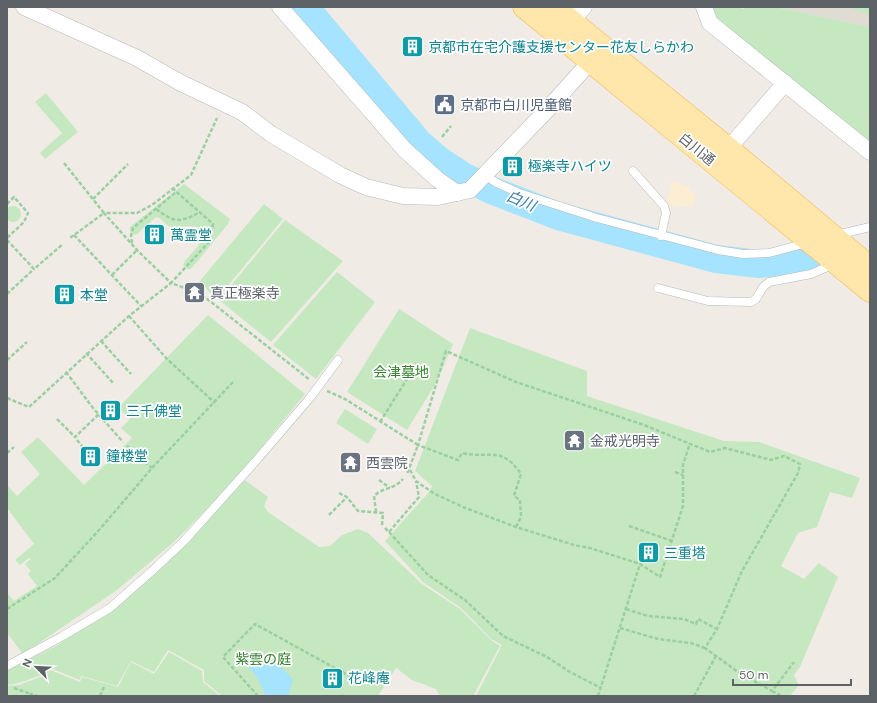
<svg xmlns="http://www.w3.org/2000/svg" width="877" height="703" viewBox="0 0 877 703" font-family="'DM Sans','Noto Sans JP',sans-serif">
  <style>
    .education { fill: #e0dbd3 }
    .green { fill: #c5e8c0 }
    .sand { fill: #fceed3 }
    .water { fill: #a6e3ff }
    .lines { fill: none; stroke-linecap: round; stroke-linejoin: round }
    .river { stroke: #a6e3ff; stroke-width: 28 }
    .lane-casing { stroke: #b5b9bc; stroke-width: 9 }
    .street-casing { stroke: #b5b9bc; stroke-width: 17 }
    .primary-casing { stroke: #f9b655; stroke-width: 23 }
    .path { stroke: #9bcfa3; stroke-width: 2.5; stroke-dasharray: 4 2; stroke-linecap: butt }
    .lane { stroke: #fff; stroke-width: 8 }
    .street { stroke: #fff; stroke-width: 16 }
    .primary { stroke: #ffe7ab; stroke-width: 22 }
    .labels { text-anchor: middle; stroke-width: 3.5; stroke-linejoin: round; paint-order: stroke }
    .culture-label { font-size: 14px; fill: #0d838f; stroke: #fff; text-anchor: start }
    .service-label { font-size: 14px; fill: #4e5e75; stroke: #fff; text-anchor: start }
    .street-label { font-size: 14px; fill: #5c6266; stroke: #fff }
    .worship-label { font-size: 14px; fill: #5b616d; stroke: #fff; text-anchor: start }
    .park-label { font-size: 14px; fill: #368230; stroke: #fff }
    .water-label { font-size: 15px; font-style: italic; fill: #377ba5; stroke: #fff }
  </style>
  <rect width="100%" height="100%" fill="#f0ece5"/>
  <path class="education" d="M775,7H870V27Z"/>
  <g class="green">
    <path d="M712,7H736L744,9L746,7H775L870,27V143L717,18Z"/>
    <path d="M847,7H870V17L864,13Z"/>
    <path d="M46,93L78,132L45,159L40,153L62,133L35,102Z"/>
    <path d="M184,184L230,219L228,224L191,269H188L183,265L185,261L204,239V235L192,226C185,226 176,229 169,226C164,224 162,218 156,217L137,234L134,235L130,231V227Z"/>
    <path d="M264,204L283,219L217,299L199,282Z"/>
    <circle cx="13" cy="214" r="8"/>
    <path d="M285,220L343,261L271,342L219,300Z"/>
    <path d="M337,272L375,302L316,379L273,345Z"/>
    <path d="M399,309L453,344L436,383L407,430L347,392Z"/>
    <path d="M208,315L305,394L233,482L175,541L117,590L23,654L7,633V593L14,601L37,586L28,574L31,571L25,564L31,559L29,558L20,565L15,560L34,544L7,508V485L17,496L40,474L21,452L38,437L84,485L132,438L121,428L130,419L118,408Z"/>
    <path d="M470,328L587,371V396L724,441L759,442L860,478L852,498L830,492L817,527L798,533L781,566L804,579L819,563L838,577L800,667L794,675L799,685L790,696H476L502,645L491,639L461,608L423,582L385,541L429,492L432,486L415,471Z"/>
    <path d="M345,409L377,429L368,444L336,423Z"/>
    <path d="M245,480L268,497L264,506L268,512L319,547L330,546L342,535L358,529L368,533L422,584L460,609L491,640L500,646L473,696H440L436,689L412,680L396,668L378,696H222L204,681V670L168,650L154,672L131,661L117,686L81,676L80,680L50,668L48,674C33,676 22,684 7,685V670L58,645L73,634L185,544Z"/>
    <path d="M169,652L202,671L203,682L220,696H7V686L19,685L48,674L50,670L80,682L82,677L118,687L131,662L154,674Z"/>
  </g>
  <path class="sand" d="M672,181L690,187L689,191L695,192L693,207L668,205L666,200L671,191L670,186Z"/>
  <path class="water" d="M246,651C267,653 280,664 293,680L288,696H266C263,690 260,682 256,676C250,668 241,663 241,652Z"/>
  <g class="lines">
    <path class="river" d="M305,7L418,142L440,161L463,176L491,190L558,216L716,259L759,264L808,259"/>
    <defs>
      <g id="lane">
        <path d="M633,171L664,206L666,213L661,236"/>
        <path d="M484,174L495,182L519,193L597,218L718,250L743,254L769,253L807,243"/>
        <path d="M836,235L870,227"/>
        <path d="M658,288L708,301L751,302L756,299L763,287L769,282L811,274L834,264"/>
        <path d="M7,666L61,637L110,608L153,570L184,541L255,462L309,399L338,360"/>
      </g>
      <g id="street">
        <path d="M24,7L137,58L181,83L242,112L271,134L340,175L366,187L403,196L438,197L470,190L546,111L598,53"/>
        <path d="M280,7L405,150L437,179L457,193"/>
        <path d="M704,7L710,23L870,152"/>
        <path d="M571,21L584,7"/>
        <path d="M722,156L785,83"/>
      </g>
      <g id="primary">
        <path d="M524,7L870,291"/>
        <path d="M554,7L729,149L870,267"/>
      </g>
    </defs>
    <use href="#lane" class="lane-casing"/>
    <use href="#street" class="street-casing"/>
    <use href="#primary" class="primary-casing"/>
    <g class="path">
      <path d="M442,137L451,126"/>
      <path d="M64,163L104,213L70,238"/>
      <path d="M172,188L213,224L209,242L171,283L201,294L310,380"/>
      <path d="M93,199L128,164"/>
      <path d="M7,204L14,197L28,213L24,222L7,238"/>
      <path d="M156,209C175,223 179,223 200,212"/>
      <path d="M74,235L141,306"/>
      <path d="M7,240L34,269L63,244"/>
      <path d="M132,243L131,235L133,228L176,192"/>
      <path d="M112,275L137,250"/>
      <path d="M7,294L34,269"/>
      <path d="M129,316L167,359L215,403"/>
      <path d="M101,341L131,374"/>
      <path d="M86,353L114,384"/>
      <path d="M7,360L27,342"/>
      <path d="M66,372L93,408L123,442"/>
      <path d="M327,391L345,399L418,445L407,474"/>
      <path d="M7,398L29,407L129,316L171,283L137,250L104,213H137L152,205L191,175L217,118"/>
      <path d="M57,419L75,437L99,414"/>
      <path d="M380,422L417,363"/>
      <path d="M77,440L82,446"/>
      <path d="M127,446L152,468"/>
      <path d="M7,453L14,447"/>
      <path d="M410,470L416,481L423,486L435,494L463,507L516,527L574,545L590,548L640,564L660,577L683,506V465L690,443"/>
      <path d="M675,472L683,475"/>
      <path d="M379,480L390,488"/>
      <path d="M339,493L347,497L358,511L383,513L382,526"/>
      <path d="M376,512L374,496C385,486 392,491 403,479"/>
      <path d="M329,515L347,497"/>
      <path d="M629,526L672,541"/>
      <path d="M516,527L521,517L520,500L514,496L521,474C501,445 490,459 462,453L458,460L418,445L446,351L516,382L644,425L710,452L725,448L771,460L784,456L800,464L798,473L742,571L717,629L705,648L738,672L772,691L794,662"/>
      <path d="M385,528L389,532L419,497L416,481"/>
      <path d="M389,532L428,575L465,600L503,636L547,657L570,672L601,688"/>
      <path d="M7,609L55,578L100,529L152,468L233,382"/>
      <path d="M626,609L648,616L684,619L696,624L698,619L717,629"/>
      <path d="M620,628L658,639L691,643L705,648"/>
      <path d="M14,688L31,694"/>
      <path d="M772,691L781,696"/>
      <path d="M31,696V694L37,696"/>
      <path d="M100,696L104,687"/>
      <path d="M258,696L223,657L255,624L362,683"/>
      <path d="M598,696L640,564"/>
      <path d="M694,696L716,656"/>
    </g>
    <use href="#lane" class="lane"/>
    <use href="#street" class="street"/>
    <use href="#primary" class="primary"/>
  </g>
  <defs>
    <symbol id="building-square" viewBox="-11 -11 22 22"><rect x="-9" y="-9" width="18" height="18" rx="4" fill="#0f9aa8" stroke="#fff"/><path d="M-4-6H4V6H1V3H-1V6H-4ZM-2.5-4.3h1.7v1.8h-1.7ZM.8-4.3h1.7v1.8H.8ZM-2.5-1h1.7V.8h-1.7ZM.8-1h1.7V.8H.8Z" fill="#fff"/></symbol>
    <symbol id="civic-square" viewBox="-11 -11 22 22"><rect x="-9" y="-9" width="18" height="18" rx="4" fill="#5c6f8a" stroke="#fff"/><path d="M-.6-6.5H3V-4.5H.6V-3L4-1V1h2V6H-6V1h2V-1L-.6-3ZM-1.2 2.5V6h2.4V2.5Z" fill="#fff"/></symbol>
    <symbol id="temple-square" viewBox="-11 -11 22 22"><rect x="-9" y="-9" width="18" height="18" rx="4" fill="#6b7280" stroke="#fff"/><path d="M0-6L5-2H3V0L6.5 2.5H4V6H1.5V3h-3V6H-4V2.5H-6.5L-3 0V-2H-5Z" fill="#fff"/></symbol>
  </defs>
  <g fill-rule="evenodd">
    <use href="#building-square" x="400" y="34" width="25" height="25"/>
    <use href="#civic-square" x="432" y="92" width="25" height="25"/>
    <use href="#building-square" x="500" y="154" width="25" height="25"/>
    <use href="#building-square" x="142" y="222" width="25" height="25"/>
    <use href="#temple-square" x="182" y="280" width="25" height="25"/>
    <use href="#building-square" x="52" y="282" width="25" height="25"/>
    <use href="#building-square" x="98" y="398" width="25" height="25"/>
    <use href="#temple-square" x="562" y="428" width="25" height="25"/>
    <use href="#building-square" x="78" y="444" width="25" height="25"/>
    <use href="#temple-square" x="338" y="450" width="25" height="25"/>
    <use href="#building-square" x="636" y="540" width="25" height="25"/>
    <use href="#building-square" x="320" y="666" width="25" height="25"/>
  </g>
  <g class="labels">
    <g class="culture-label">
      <text x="428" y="52">京都市在宅介護支援センター花友しらかわ</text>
      <text x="528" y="171">極楽寺ハイツ</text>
      <text x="170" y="240">萬霊堂</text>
      <text x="80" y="300">本堂</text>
      <text x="126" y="416">三千佛堂</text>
      <text x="106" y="461">鐘楼堂</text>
      <text x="664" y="558">三重塔</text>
      <text x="348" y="683">花峰庵</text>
    </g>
    <g class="service-label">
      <text x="460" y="110">京都市白川児童館</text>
    </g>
    <g class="street-label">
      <text transform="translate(697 149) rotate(39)" y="5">白川通</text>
    </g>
    <g class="worship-label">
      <text x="210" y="298">真正極楽寺</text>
      <text x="590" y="446">金戒光明寺</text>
      <text x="366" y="468">西雲院</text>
    </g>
    <g class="park-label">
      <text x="401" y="377">会津墓地</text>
      <text x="263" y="664">紫雲の庭</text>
    </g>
    <g class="water-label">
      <text transform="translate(521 201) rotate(23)" y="5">白川</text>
    </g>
  </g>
  <rect width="877" height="703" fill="none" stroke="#5c6266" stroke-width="16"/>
  <g transform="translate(36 667) rotate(294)" stroke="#ffffff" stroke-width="3" paint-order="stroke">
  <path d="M0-3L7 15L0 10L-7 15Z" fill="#5c6266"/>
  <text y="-6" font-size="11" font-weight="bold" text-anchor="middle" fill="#5c6266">N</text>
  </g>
  <path d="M733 679v6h118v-6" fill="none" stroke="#5c6266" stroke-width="2"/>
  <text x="739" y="679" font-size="12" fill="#5c6266" stroke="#ffffff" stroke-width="3" paint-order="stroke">50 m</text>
</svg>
